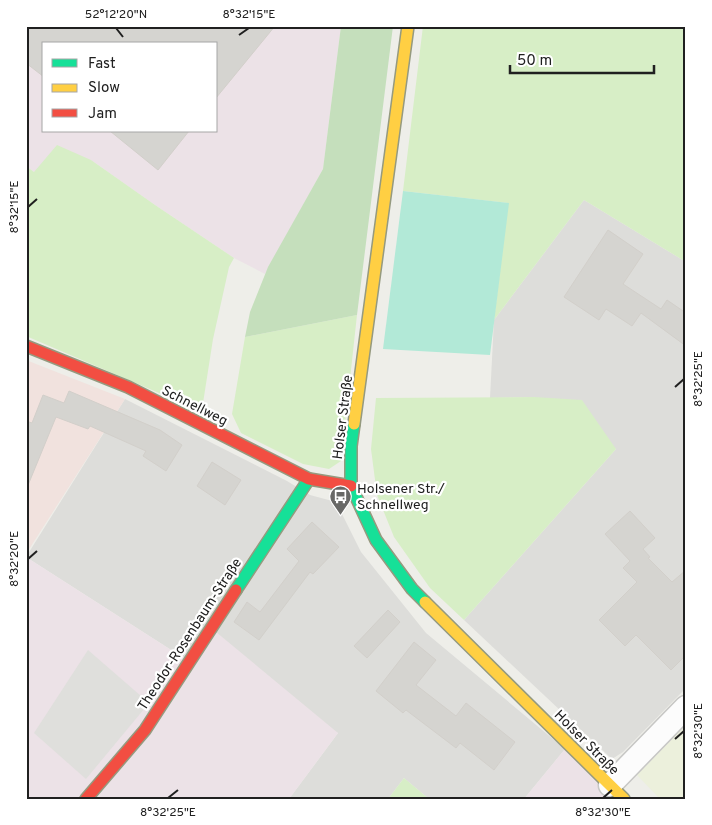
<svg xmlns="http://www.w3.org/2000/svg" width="712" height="825" viewBox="0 0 712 825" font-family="Overpass,sans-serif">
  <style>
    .residential { fill: #ddddda }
    .commercial { fill: #f1e2de }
    .industrial { fill: #ece2e7; fill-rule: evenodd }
    .farmland { fill: #ecf0dc }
    .grass { fill: #d7eec6 }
    .forest { fill: #c5dfbc }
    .pitch { fill: #b2e9d7 }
    .parking { fill: #dfdfdc }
    .building { fill: #d5d4d0; stroke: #d2cfca }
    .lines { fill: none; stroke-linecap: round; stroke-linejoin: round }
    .street-casing { stroke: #c7c7c5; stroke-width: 25 }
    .fast-casing { stroke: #959a7f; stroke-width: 14 }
    .slow-casing { stroke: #959a7f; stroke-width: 14 }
    .jam-casing { stroke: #959a7f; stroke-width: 14 }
    .street { stroke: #fcfcfc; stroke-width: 22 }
    .fast { stroke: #16e098; stroke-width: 11 }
    .slow { stroke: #ffcf43; stroke-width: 11 }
    .jam { stroke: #f24e42; stroke-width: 11 }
    .ticks { fill: none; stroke: #202020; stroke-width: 2 }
    .labels { text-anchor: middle; stroke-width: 4.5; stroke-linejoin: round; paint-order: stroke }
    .street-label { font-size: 14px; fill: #202020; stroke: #fff }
    .poi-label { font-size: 14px; fill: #202020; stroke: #fff; text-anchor: start }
    .neatline { fill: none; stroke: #202020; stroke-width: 2 }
    .ticks-label { font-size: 12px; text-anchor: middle; fill: #202020 }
  </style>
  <rect width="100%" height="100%" fill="#eeeee9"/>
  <g class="residential">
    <path d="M584,200L686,262V688L623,752L612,759L464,620L616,449L534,397L490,398L494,320Z"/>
    <path d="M125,399L287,481L310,495L336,502L361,552L426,633L565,749L524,799H429L404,778L388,799H289L338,733L193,664L26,557Z"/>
  </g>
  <path class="commercial" d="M26,360L125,399L26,554Z"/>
  <g class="industrial">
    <path d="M26,26H341L323,169L265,274L234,258L155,205L91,160L34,172L26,166ZM44,44H216V131H44Z"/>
    <path d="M26,557L193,664L216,632L338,733L289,799H26Z"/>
    <path d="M565,749L617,799H524Z"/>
  </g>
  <path class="farmland" d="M686,725V799H660L637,775Z"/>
  <g class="grass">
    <path d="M423,26H686V262L584,200L494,320L508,203L403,191Z"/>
    <path d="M57,145L91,160L155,205L234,258L229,267L213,339L203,403L194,408L26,336V166L34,172Z"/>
    <path d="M357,315L341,461L329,469L303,464L241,433L232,414L245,337Z"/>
    <path d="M534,397L582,400L616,449L464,620L430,588L394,537L377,495L371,449L376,398Z"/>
    <path d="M404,778L429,799H388Z"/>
  </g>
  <path class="forest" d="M341,26H393L357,315L245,337L250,312L268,267L323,169Z"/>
  <path class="pitch" d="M403,191L509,203L490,355L383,349Z"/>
  <path class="parking" d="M88,650L149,703L86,779L34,733Z"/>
  <g class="building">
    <path d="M26,26H275L216,98V44H44V77L26,63Z"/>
    <path d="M110,131H189L158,170Z"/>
    <path d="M608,230L643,254L623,284L661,309L667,300L686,313V346L641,313L632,326L606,309L599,320L564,297Z"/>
    <path d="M69,391L160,430L182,445L166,471L143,456L146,451L90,426L88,429L56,417L26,490V421L32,423L43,395L64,403Z"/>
    <path d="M212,462L241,480L225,505L197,486Z"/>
    <path d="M630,511L655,538L643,549L650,557L648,558L672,582L686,570V655L671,670L636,635L625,646L599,620L637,582L623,568L630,561L605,534Z"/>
    <path d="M312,522L339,547L313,574L310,572L259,640L234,622L247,602L260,612L299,561L287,549Z"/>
    <path d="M388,610L400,622L367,658L354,646Z"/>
    <path d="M414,642L436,660L416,685L456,716L466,703L515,742L494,770L460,743L456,748L406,710L403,713L376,691Z"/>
  </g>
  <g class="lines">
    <defs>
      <path id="street" d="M610,785L686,707"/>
      <g id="fast">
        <path d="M354,424L351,446V486L376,540L412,589L425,602"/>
        <path d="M236,590L309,479"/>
      </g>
      <g id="slow">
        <path d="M354,424L408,26"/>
        <path d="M425,602L624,799"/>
      </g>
      <g id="jam">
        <path d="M26,346L128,387L309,479L351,486"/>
        <path d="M86,799L145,730L236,590"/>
      </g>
    </defs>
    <use href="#street" class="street-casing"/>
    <use href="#fast" class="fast-casing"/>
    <use href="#slow" class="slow-casing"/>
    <use href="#jam" class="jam-casing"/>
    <use href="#street" class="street"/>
    <use href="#fast" class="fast"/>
    <use href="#slow" class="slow"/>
    <use href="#jam" class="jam"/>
  </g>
  <path class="ticks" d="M116,28L123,37M239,35L249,28M28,207L37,199M675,387L684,379M28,559L37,551M675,739L684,731M168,798L178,790M603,798L612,790"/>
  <defs>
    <symbol id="bus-pin" viewBox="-11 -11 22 30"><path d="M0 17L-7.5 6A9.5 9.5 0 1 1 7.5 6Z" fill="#686866" stroke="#fff"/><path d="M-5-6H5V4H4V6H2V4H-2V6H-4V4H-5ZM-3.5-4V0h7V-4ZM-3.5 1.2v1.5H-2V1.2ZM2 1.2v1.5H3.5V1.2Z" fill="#fff"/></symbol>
  </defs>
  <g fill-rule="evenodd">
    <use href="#bus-pin" x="328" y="484" width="25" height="34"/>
  </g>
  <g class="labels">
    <g class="street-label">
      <text transform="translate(195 405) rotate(27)" y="5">Schnellweg</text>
      <text transform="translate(342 417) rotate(-83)" y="5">Holser Straße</text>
      <text transform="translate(189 634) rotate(-57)" y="5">Theodor-Rosenbaum-Straße</text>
      <text transform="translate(587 742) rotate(45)" y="5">Holser Straße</text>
    </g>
    <g class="poi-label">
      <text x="357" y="493">Holsener Str./<tspan x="357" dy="16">Schnellweg</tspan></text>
    </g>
  </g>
  <rect width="712" height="825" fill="none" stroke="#ffffff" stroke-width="55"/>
  <rect x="42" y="42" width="175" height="90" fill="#ffffff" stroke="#a6a6a6"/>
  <rect x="52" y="59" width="25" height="8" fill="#16e098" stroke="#a6a6a6"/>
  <text x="88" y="68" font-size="15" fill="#202020">Fast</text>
  <rect x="52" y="84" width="25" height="8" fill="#ffcf43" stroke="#a6a6a6"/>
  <text x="88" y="92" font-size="15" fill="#202020">Slow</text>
  <rect x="52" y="109" width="25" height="8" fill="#f24e42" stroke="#a6a6a6"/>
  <text x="88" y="118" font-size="15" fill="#202020">Jam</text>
  <path d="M510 65v8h144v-8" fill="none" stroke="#202020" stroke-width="2.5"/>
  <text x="517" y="65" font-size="15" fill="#202020" stroke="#ffffff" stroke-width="4" paint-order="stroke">50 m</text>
  <rect x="28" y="28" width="656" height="770" class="neatline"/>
  <g class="ticks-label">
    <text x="116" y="18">52°12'20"N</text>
    <text x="249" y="18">8°32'15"E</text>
    <text transform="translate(14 207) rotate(-90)" y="4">8°32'15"E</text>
    <text transform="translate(698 379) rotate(-90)" y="4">8°32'25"E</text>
    <text transform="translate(14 559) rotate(-90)" y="4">8°32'20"E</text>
    <text transform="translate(698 731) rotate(-90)" y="4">8°32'30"E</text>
    <text x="168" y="816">8°32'25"E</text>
    <text x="603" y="816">8°32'30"E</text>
  </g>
</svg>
